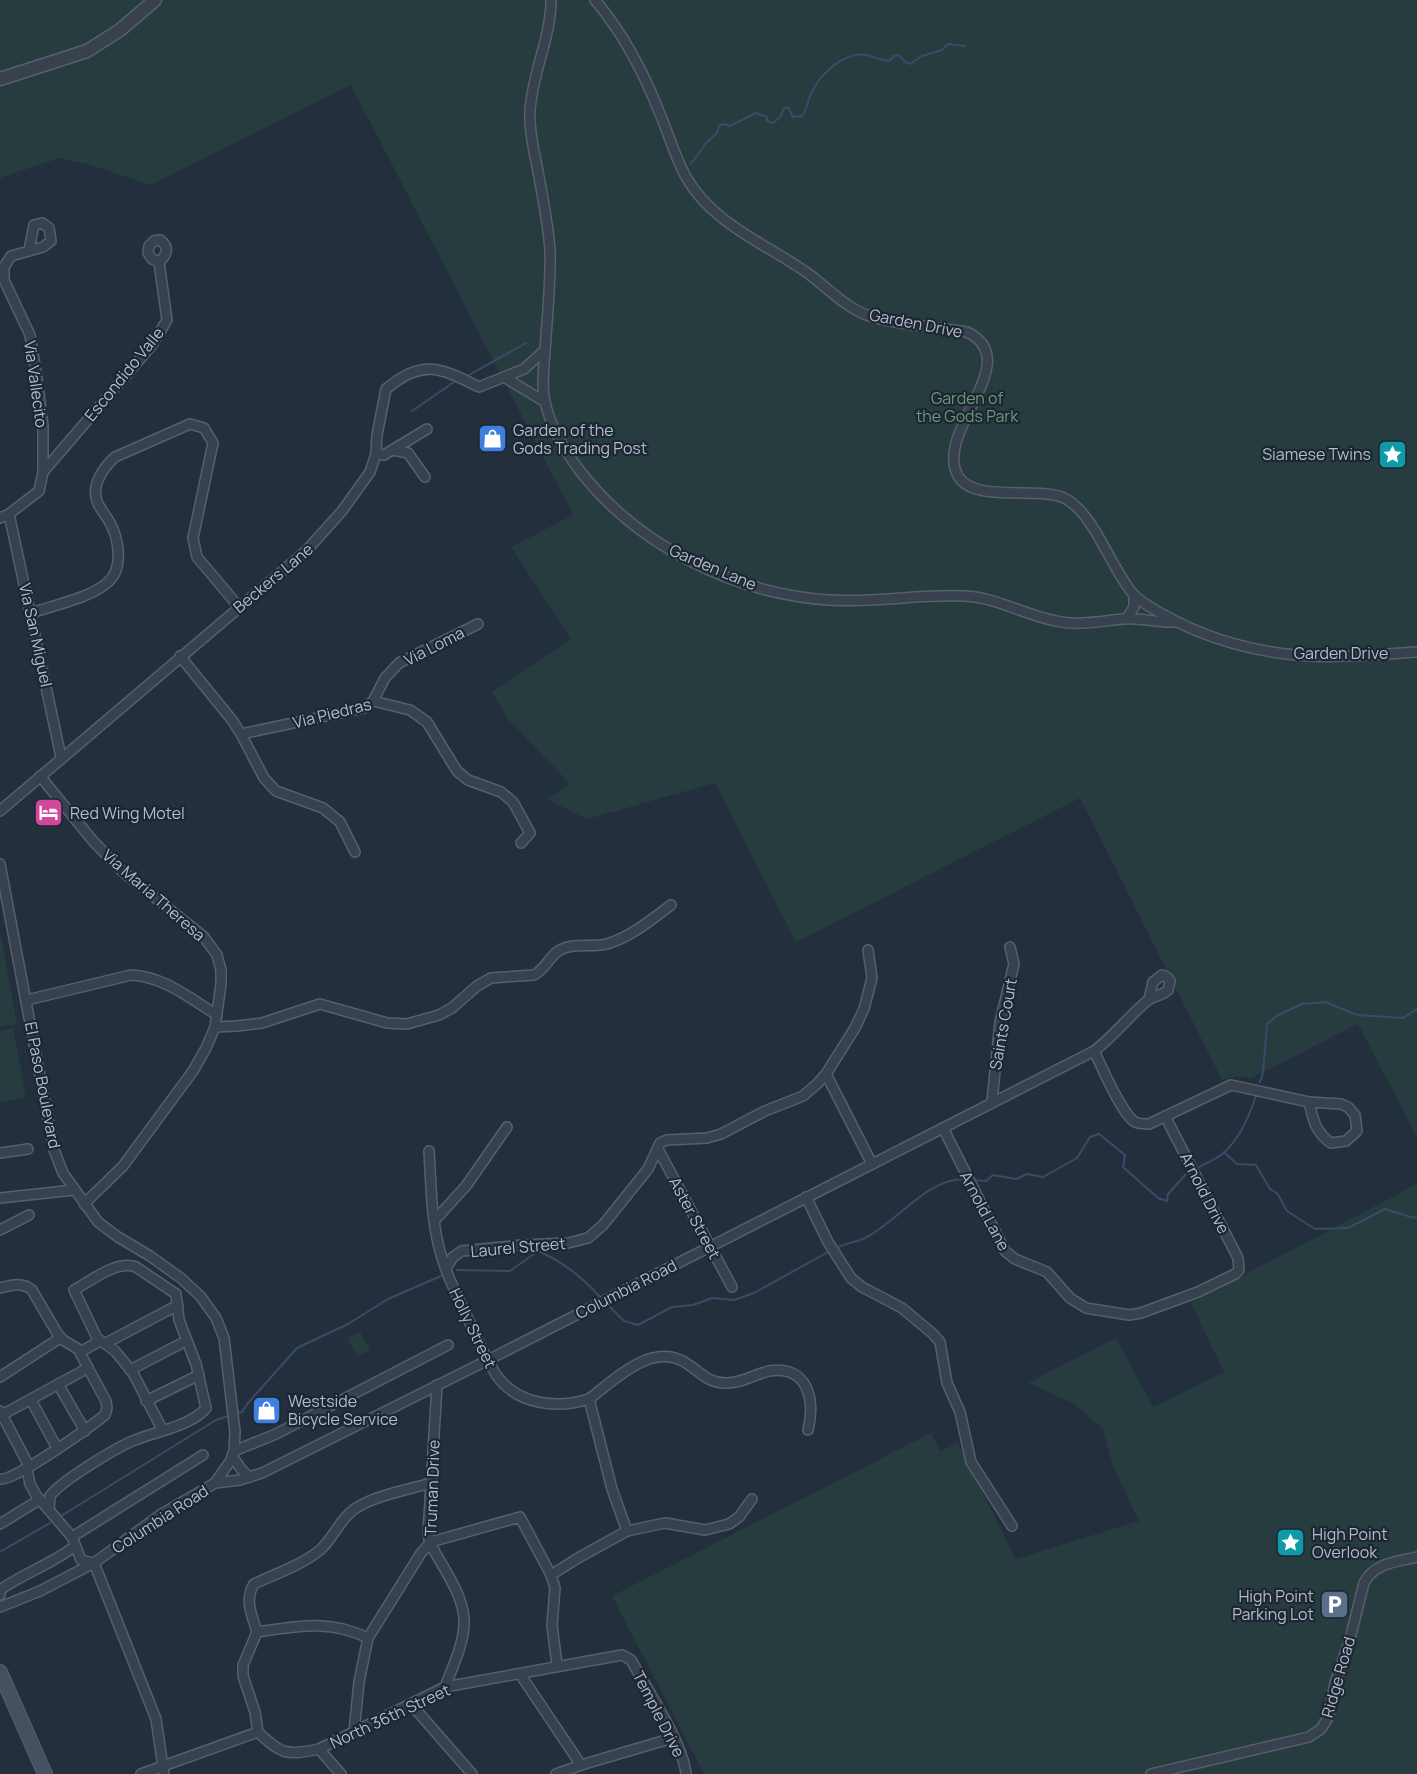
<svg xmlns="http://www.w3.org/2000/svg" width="1417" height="1774" viewBox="0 0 1417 1774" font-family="Manrope,sans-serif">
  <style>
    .green { fill: #263c3f }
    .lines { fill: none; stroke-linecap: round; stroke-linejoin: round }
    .stream { stroke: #394c67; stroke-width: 2 }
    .minor-casing { stroke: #565f6c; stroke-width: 12 }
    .tertiary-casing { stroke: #565f6c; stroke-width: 15 }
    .secondary-casing { stroke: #565f6c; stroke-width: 16 }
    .minor { stroke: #38414e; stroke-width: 9 }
    .tertiary { stroke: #38414e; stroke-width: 12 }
    .secondary { stroke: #465061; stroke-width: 14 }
    .labels { text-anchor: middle; stroke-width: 4.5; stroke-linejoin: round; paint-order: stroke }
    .street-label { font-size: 16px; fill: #b4bcc9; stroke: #1d2633 }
    .park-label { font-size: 16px; fill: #6b9a76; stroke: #1d2633 }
    .poi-label { font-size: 16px; fill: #b4bcc9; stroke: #1d2633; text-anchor: start }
  </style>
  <rect width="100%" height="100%" fill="#242f3e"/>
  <g class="green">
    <path d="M0,0H1417V1137L1358,1024L1251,1078L1239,1076L1222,1080L1080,798L796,942L715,783L587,819L547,799L570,784L508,719L492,692L571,639L511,547L573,515L351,85L151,185L87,164L59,158L0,178Z"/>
    <path d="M0,931L17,1024L0,1027Z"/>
    <path d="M13,1028L26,1097L0,1102V1031Z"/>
    <path d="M1417,1184V1774H704L612,1596L931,1433L940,1451L958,1443L1016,1559L1139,1521L1113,1467L1103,1429L1073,1403L1028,1383L1116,1338L1153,1407L1224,1372L1191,1303Z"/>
    <path d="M360,1332L370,1350L357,1356L347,1338Z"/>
  </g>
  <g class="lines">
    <g class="stream">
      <path d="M690,164C697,158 700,151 705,144C711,137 718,136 719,126L723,124L730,126L756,113L767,117V121L773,123L780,117L784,108L788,107L793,117L802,116C808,109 807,101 811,94C819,75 844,51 866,55C875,57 880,60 889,61L894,56L899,55L905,62L910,64L922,56L942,50L948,44L965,46"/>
      <path d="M469,375L526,343"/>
      <path d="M412,411L454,382"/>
      <path d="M1260,1082L1263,1073L1267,1024L1276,1016L1302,1004L1325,1002L1357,1015L1403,1018L1417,1009"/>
      <path d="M1224,1152L1237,1164L1256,1165L1270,1189L1277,1193L1287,1211L1315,1229L1348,1228L1385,1209L1414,1218L1417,1216"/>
      <path d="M1199,1167C1206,1163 1214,1160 1221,1155C1239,1141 1249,1117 1256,1096"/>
      <path d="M974,1180L986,1181L993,1175L1016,1179L1027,1174L1043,1177L1077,1158L1090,1137L1099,1134L1125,1155L1123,1167L1158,1198L1167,1201L1168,1194L1187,1173"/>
      <path d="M838,1247C847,1243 857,1242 865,1238C896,1223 928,1177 966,1179"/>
      <path d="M457,1270L510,1271L538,1251C562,1261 583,1278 601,1298"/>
      <path d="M605,1302L624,1321L638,1325L672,1307L693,1305L712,1298L734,1300L754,1293L828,1252"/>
      <path d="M236,1414L242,1412L248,1403L297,1348L348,1324L388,1299L441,1276"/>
      <path d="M61,1516L216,1420L231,1415"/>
      <path d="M0,1552L50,1523"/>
    </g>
    <defs>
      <g id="minor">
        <path d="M551,0C551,38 532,73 530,111C529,129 533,148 537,166C542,194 548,222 550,250C551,283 547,318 545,351C544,368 541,385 545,402C551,428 564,450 580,471C638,546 735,594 829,600C874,603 919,594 964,596C996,597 1024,615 1056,621C1078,626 1101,621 1123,619C1140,617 1157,623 1173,622"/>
        <path d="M595,0C623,33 644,73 660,114C669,135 675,157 686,177C712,223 764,243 806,272C826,286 844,307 869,316C901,326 934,326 967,332C1027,361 933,431 958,476C974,504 1039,485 1066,499C1095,515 1111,569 1134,595C1143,604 1154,609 1164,615C1207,639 1258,653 1308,656C1344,658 1381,654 1417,652"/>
        <path d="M160,240C170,247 167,255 159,262L152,259L148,253L149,246L154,241Z"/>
        <path d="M504,377L545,402"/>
        <path d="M393,450L408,453L425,477"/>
        <path d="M376,454L384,455L427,429"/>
        <path d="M43,472L152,345L167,320L159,262"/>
        <path d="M9,514L61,757"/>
        <path d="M0,518L9,514L39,491L43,472V426L37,378L30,335L4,280V267L11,256L43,247L51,241L49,228L42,223L34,225L29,250"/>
        <path d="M31,613C54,605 91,598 108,582C124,568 119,538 109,521C105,514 97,506 96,497C93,482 105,466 115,457L190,424L204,428L213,443L193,538L197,557L239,607"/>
        <path d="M1127,618L1134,607V595"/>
        <path d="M180,656L232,720L241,734L264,778L276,791L323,808L340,822L355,852"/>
        <path d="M373,701L385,678L399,663L478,624"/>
        <path d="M241,734L364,708L373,701L410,710L427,722L457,771L468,780L501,792L513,802L530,833L521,843"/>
        <path d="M40,776L93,841L123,872L204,937L217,955L221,970V984L215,1027L206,1048L193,1071L123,1166L84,1204"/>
        <path d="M0,811L307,550L342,511L370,472L376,454L377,435L386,389C423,359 439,367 479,387L524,369L545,350"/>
        <path d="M0,864L54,1150L63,1173L98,1222L118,1237L150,1256L182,1279L201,1297L216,1318L224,1338L235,1432L234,1451L231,1460L215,1483"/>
        <path d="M27,1000L131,975C163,976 191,999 217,1015"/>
        <path d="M215,1027L237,1026L262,1023L320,1004L387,1023L407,1024L439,1015L452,1008L477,986L491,978L534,975C546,969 549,956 560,950C574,942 592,948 607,944C631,937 652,919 671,905"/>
        <path d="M1094,1051C1102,1067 1121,1113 1135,1122C1139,1124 1144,1124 1149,1124L1231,1085L1309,1102L1341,1104L1348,1107L1355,1115L1357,1131L1346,1141L1331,1143C1316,1133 1313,1120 1309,1102"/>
        <path d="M826,1074L872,1164"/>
        <path d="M992,1101L1000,1022L1014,964L1010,947"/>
        <path d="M943,1128L1005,1251L1015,1259L1047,1272L1070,1298L1086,1308L1129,1315L1141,1313L1198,1292L1235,1274L1239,1270L1238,1258L1165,1116"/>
        <path d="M658,1149L732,1287"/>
        <path d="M429,1151C431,1182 431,1213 438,1243C444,1271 458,1297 470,1323C479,1341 486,1360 497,1376C518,1405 557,1409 589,1399L612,1489L627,1531"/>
        <path d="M0,1153L28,1149"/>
        <path d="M806,1197L828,1242L851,1278L862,1287L902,1308L933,1334L940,1342L947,1383L960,1412L971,1462L1012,1526"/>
        <path d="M0,1198L74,1190"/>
        <path d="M434,1221L466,1186L507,1127"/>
        <path d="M0,1230L29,1215"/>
        <path d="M446,1268L453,1257L462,1251L522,1245L568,1243L588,1238L603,1225L648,1169L660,1143L667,1140L707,1138L721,1134L765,1111L803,1096L817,1084L826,1074L855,1028L864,1009L872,978L868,950"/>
        <path d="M0,1288C12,1285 22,1282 32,1290L57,1333L63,1340L78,1349L88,1368"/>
        <path d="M106,1343L178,1305"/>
        <path d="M80,1352L100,1341"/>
        <path d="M130,1370L186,1341"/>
        <path d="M0,1377L60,1338"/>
        <path d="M58,1384L85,1431"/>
        <path d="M437,1385L428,1534L430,1543C442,1567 466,1597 464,1625C463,1646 452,1668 445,1687"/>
        <path d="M589,1399C616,1379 654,1339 689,1365C701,1373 709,1383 725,1383C740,1384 755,1374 769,1371C809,1365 815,1401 808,1430"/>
        <path d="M31,1400L57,1448"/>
        <path d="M146,1401L199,1375"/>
        <path d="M0,1411L29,1466"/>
        <path d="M0,1416L88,1368L106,1401L107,1408L105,1415C90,1427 13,1482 0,1479"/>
        <path d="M234,1451L276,1434L448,1345"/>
        <path d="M232,1456L241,1469L249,1477"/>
        <path d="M27,1469L30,1484L36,1495L72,1537L81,1560L94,1563"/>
        <path d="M49,1510L50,1496C61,1481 117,1447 135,1440C155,1432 193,1425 206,1408L196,1364L179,1320L176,1294L136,1267C116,1260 91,1281 74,1290L97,1338L115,1351L133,1373L163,1431"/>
        <path d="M0,1524L39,1500"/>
        <path d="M72,1537L203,1455"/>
        <path d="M94,1563L156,1719L164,1774"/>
        <path d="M551,1575L578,1558L627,1531L665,1523L705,1530L729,1524L739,1517L752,1499"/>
        <path d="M0,1595V1590C24,1573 52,1564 75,1546"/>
        <path d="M0,1607L40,1591L94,1563L160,1515L215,1483L240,1480L262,1473L488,1360L1094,1051C1114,1036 1128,1017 1147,1001C1153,996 1162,996 1168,990L1170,981L1167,977L1162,975L1153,982L1149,999"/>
        <path d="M257,1632C252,1615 244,1600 254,1584C275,1574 302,1565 320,1550C334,1538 340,1518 356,1508C377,1495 407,1490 431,1483"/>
        <path d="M257,1632C297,1626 330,1619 368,1638"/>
        <path d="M257,1632L243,1665V1676L255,1712L258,1732"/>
        <path d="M520,1674L581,1765"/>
        <path d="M411,1704L472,1774"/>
        <path d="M354,1732L359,1682L368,1638L421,1553L430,1543L438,1540L520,1517L551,1575L555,1588L552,1625L557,1665"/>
        <path d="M319,1749L341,1774"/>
        <path d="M141,1774L258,1732C281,1754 286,1756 319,1749L445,1687L622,1655L631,1660C647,1689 683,1743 686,1774"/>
        <path d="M556,1774L581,1765L673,1738"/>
        <path d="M1151,1774L1309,1737L1321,1729L1329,1716L1335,1683L1350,1639L1364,1583C1374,1563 1396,1562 1417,1557"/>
      </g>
      <path id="tertiary" d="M0,79L87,51L120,30L155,0"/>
      <path id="secondary" d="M0,1672L45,1774"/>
    </defs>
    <use href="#minor" class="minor-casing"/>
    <use href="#tertiary" class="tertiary-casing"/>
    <use href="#secondary" class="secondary-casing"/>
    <use href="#minor" class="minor"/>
    <use href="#tertiary" class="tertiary"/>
    <use href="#secondary" class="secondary"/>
  </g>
  <defs>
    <symbol id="shop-square" viewBox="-11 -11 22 22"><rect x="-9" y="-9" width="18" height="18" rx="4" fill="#3f7fe0" stroke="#1d2633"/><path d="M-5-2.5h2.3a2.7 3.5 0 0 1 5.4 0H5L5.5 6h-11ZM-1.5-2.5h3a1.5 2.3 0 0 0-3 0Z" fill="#fff"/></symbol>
    <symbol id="sight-square" viewBox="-11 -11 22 22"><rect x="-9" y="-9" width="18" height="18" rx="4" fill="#0f9aa8" stroke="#1d2633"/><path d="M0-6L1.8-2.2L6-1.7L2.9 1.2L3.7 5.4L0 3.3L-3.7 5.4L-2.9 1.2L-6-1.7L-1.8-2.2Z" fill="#fff"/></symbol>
    <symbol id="hotel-square" viewBox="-11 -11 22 22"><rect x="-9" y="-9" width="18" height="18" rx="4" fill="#d1479c" stroke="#1d2633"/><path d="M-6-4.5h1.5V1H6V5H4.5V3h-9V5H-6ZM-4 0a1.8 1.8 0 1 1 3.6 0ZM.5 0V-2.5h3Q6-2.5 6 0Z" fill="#fff"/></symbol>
    <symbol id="parking-square" viewBox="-11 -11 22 22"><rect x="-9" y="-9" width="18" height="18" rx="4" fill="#5c6f8a" stroke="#1d2633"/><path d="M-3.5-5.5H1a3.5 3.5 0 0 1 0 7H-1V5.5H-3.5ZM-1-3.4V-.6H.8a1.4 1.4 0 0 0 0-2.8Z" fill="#fff"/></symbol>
  </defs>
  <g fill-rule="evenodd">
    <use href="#shop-square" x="476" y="422" width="33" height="33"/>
    <use href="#sight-square" x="1376" y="438" width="33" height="33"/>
    <use href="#hotel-square" x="32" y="796" width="33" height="33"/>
    <use href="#shop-square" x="250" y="1394" width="33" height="33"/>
    <use href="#sight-square" x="1274" y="1526" width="33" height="33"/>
    <use href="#parking-square" x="1318" y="1588" width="33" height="33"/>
  </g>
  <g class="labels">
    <g class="street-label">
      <text transform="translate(916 323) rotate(11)" y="6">Garden Drive</text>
      <text transform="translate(124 374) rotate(-51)" y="6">Escondido Valle</text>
      <text transform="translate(36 384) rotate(82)" y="6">Via Vallecito</text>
      <text transform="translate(713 567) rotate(23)" y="6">Garden Lane</text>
      <text transform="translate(273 578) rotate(-40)" y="6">Beckers Lane</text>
      <text transform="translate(36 635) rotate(78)" y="6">Via San Miguel</text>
      <text transform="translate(434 646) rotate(-27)" y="6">Via Loma</text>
      <text x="1341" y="659">Garden Drive</text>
      <text transform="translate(332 713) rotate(-14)" y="6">Via Piedras</text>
      <text transform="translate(154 895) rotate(41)" y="6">Via Maria Theresa</text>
      <text transform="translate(1003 1024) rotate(-80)" y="6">Saints Court</text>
      <text transform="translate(43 1085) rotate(79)" y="6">El Paso Boulevard</text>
      <text transform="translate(1205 1193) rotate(63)" y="6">Arnold Drive</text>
      <text transform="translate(985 1211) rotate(62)" y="6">Arnold Lane</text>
      <text transform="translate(695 1218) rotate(62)" y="6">Aster Street</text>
      <text transform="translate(518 1247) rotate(-5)" y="6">Laurel Street</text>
      <text transform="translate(626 1289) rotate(-27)" y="6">Columbia Road</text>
      <text transform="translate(473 1328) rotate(64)" y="6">Holly Street</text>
      <text transform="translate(432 1488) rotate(-88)" y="6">Truman Drive</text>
      <text transform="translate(160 1519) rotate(-33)" y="6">Columbia Road</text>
      <text transform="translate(1338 1677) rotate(-74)" y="6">Ridge Road</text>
      <text transform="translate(659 1714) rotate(63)" y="6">Temple Drive</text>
      <text transform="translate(390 1716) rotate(-25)" y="6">North 36th Street</text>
    </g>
    <g class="park-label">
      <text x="967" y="404">Garden of<tspan x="967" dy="18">the Gods Park</tspan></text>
    </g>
    <g class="poi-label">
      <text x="513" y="436">Garden of the<tspan x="513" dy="18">Gods Trading Post</tspan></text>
      <text x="1371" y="460" text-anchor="end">Siamese Twins</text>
      <text x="70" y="819">Red Wing Motel</text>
      <text x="288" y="1407">Westside<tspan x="288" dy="18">Bicycle Service</tspan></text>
      <text x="1312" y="1540">High Point<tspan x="1312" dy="18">Overlook</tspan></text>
      <text x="1314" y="1602" text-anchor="end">High Point<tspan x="1314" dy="18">Parking Lot</tspan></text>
    </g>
  </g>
</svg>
